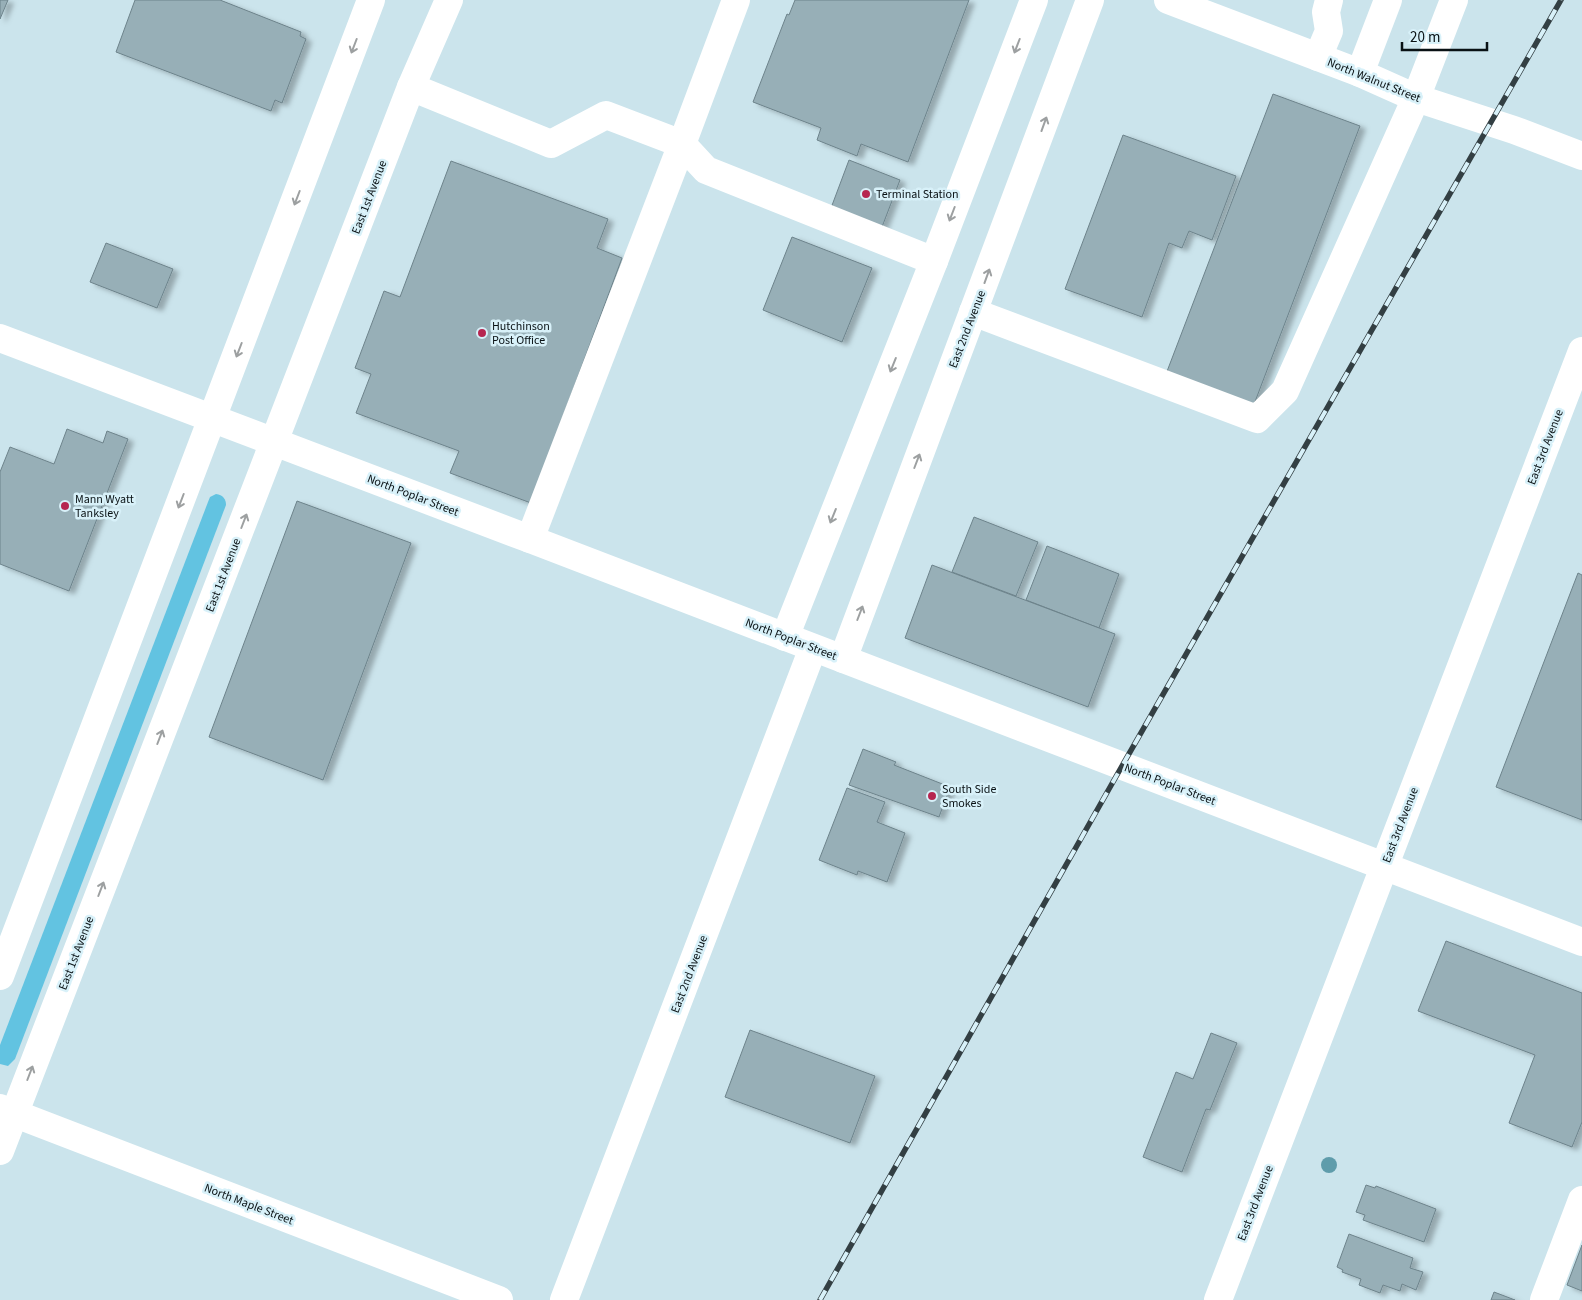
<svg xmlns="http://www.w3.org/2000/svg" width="1582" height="1300" viewBox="0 0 1582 1300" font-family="'Source Sans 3',sans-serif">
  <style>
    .green { fill: #62c3e1 }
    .building { fill: #97afb7; stroke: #6d838b; filter: url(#shadow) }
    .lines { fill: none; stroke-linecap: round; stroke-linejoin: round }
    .minor { stroke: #fff; stroke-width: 28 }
    .rail-casing { stroke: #333f43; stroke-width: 5.5 }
    .rail { stroke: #d8f1f9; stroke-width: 4; stroke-dasharray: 11; stroke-linecap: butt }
    .tree { fill: #5f9cab }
    .oneway { stroke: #9da0a1 }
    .poi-dot { fill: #b62650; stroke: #d8f1f9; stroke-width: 2 }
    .labels { text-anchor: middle; stroke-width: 5; stroke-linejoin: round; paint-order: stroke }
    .street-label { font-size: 12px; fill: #091114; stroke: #d8f1f9 }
    .poi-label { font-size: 12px; fill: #091114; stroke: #d8f1f9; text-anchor: start }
  </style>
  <defs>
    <filter id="shadow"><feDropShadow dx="5.5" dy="3" stdDeviation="2.5" flood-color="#0004"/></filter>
  </defs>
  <rect width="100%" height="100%" fill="#cbe4ec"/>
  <path class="green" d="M216,494C223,495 226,499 226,505L15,1059L8,1066L0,1064V1045L208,502L210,497Z"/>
  <g class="building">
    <path d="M0,0H8L0,19Z"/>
    <path d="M135,0H220L301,32L300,36L306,39L282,103L275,100L271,111L116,52Z"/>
    <path d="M795,0H969L908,162L861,144L857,156L817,140L821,128L753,102L787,14L789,15Z"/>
    <path d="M1273,94L1360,126L1253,407L1166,374Z"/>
    <path d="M1123,135L1236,176L1212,240L1189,231L1182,248L1169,243L1142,317L1065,289Z"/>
    <path d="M849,160L900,180L882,227L831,208Z"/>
    <path d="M451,161L608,219L597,248L622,258L531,503L450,473L459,451L356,413L371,374L355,368L384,291L400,297Z"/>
    <path d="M792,237L872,268L842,342L763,310Z"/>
    <path d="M106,243L173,269L157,308L90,282Z"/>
    <path d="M67,429L103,443L107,431L128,439L69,591L0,564V472L10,447L54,464Z"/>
    <path d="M297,501L411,543L323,780L209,737Z"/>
    <path d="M974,517L1038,542L1016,596L952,572Z"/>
    <path d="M1047,546L1119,574L1099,628L1026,600Z"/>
    <path d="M932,565L1115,634L1088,707L905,638Z"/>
    <path d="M1578,573L1582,575V820L1496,787Z"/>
    <path d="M863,749L896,762L894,765L950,787L939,817L849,785Z"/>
    <path d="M847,788L885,802L877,822L905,833L887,882L858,871L857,875L819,860Z"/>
    <path d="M1446,941L1582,993V1122L1572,1147L1509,1123L1535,1055L1418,1011Z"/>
    <path d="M750,1030L875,1076L850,1143L725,1097Z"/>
    <path d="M1211,1033L1237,1043L1210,1110L1206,1109L1182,1172L1143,1157L1176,1072L1193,1079Z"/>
    <path d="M1366,1185L1375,1188L1376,1186L1436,1209L1424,1242L1363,1220L1365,1215L1356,1212Z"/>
    <path d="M1349,1234L1413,1258L1410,1268L1423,1272L1416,1290L1402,1284L1400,1291L1383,1285L1380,1293L1359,1285L1361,1279L1342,1272L1343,1270L1337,1267Z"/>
    <path d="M1582,1245V1291L1567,1285Z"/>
    <path d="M1494,1292L1515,1300H1491Z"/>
  </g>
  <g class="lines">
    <g class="minor">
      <path d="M1168,0L1360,73L1416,98L1514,130L1582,156"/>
      <path d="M1318,57L1329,31L1326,12L1329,0"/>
      <path d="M1360,73L1388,0"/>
      <path d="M411,87L551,144L606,115L682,144L706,170L934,261"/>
      <path d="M973,312L1257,419L1285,391L1416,98L1454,0"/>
      <path d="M0,338L530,539L1582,942"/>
      <path d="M530,539L682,144L736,0"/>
      <path d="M785,637L934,261L1034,0"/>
      <path d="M843,659L1090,0"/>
      <path d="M0,976L371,0"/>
      <path d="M0,1108L499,1300"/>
      <path d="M0,1151L411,87L449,0"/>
      <path d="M564,1300L813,648"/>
      <path d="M1218,1300L1582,351"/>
      <path d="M1544,1300L1582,1200"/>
    </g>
    <defs>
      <path id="rail" d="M820,1300L1122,766L1561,0"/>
    </defs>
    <use href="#rail" class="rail-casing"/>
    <use href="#rail" class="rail"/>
  </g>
  <circle class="tree" cx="1329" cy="1165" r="8"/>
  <defs><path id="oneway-shaft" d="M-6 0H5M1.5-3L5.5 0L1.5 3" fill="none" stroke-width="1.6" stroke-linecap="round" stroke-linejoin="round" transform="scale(1.25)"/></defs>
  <g class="oneway">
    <use href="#oneway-shaft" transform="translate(354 46) rotate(111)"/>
    <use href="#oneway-shaft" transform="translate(1017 46) rotate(111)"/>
    <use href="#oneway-shaft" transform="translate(1044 124) rotate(-70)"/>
    <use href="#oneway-shaft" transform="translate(297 198) rotate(111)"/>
    <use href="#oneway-shaft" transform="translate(952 214) rotate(111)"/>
    <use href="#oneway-shaft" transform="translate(987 276) rotate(-70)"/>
    <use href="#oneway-shaft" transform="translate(239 350) rotate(111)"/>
    <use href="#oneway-shaft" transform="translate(893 365) rotate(112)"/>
    <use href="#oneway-shaft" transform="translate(917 461) rotate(-69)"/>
    <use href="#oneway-shaft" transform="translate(181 501) rotate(111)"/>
    <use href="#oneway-shaft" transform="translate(833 516) rotate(112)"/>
    <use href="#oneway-shaft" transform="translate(244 521) rotate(-69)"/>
    <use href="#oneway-shaft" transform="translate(860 613) rotate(-69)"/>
    <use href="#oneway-shaft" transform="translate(160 737) rotate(-69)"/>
    <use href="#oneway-shaft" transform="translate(101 889) rotate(-69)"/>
    <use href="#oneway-shaft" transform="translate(30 1073) rotate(-69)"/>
  </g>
  <g class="poi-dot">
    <circle cx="866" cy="194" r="5"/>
    <circle cx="482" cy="333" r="5"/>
    <circle cx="65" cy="506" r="5"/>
    <circle cx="932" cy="796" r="5"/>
  </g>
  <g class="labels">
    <g class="street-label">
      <text transform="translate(1374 80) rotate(22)" y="4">North Walnut Street</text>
      <text transform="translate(369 197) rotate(-69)" y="4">East 1st Avenue</text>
      <text transform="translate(967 329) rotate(-69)" y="4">East 2nd Avenue</text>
      <text transform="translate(1545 447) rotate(-69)" y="4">East 3rd Avenue</text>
      <text transform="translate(413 495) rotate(21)" y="4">North Poplar Street</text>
      <text transform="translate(223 575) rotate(-69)" y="4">East 1st Avenue</text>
      <text transform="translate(791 639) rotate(21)" y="4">North Poplar Street</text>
      <text transform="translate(1170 784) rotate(21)" y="4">North Poplar Street</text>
      <text transform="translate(1400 825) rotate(-69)" y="4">East 3rd Avenue</text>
      <text transform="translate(76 953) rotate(-69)" y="4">East 1st Avenue</text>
      <text transform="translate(689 974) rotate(-69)" y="4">East 2nd Avenue</text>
      <text transform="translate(1255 1203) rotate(-69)" y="4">East 3rd Avenue</text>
      <text transform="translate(249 1204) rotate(21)" y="4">North Maple Street</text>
    </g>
    <g class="poi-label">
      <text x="876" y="198">Terminal Station</text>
      <text x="492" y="330">Hutchinson<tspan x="492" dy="14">Post Office</tspan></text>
      <text x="75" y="503">Mann Wyatt<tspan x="75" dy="14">Tanksley</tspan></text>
      <text x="942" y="793">South Side<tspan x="942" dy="14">Smokes</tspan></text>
    </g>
  </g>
  <path d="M1402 42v8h85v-8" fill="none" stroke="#091114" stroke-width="2.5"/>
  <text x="1410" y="42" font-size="15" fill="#091114" stroke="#d8f1f9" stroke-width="4" paint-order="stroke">20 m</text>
</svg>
